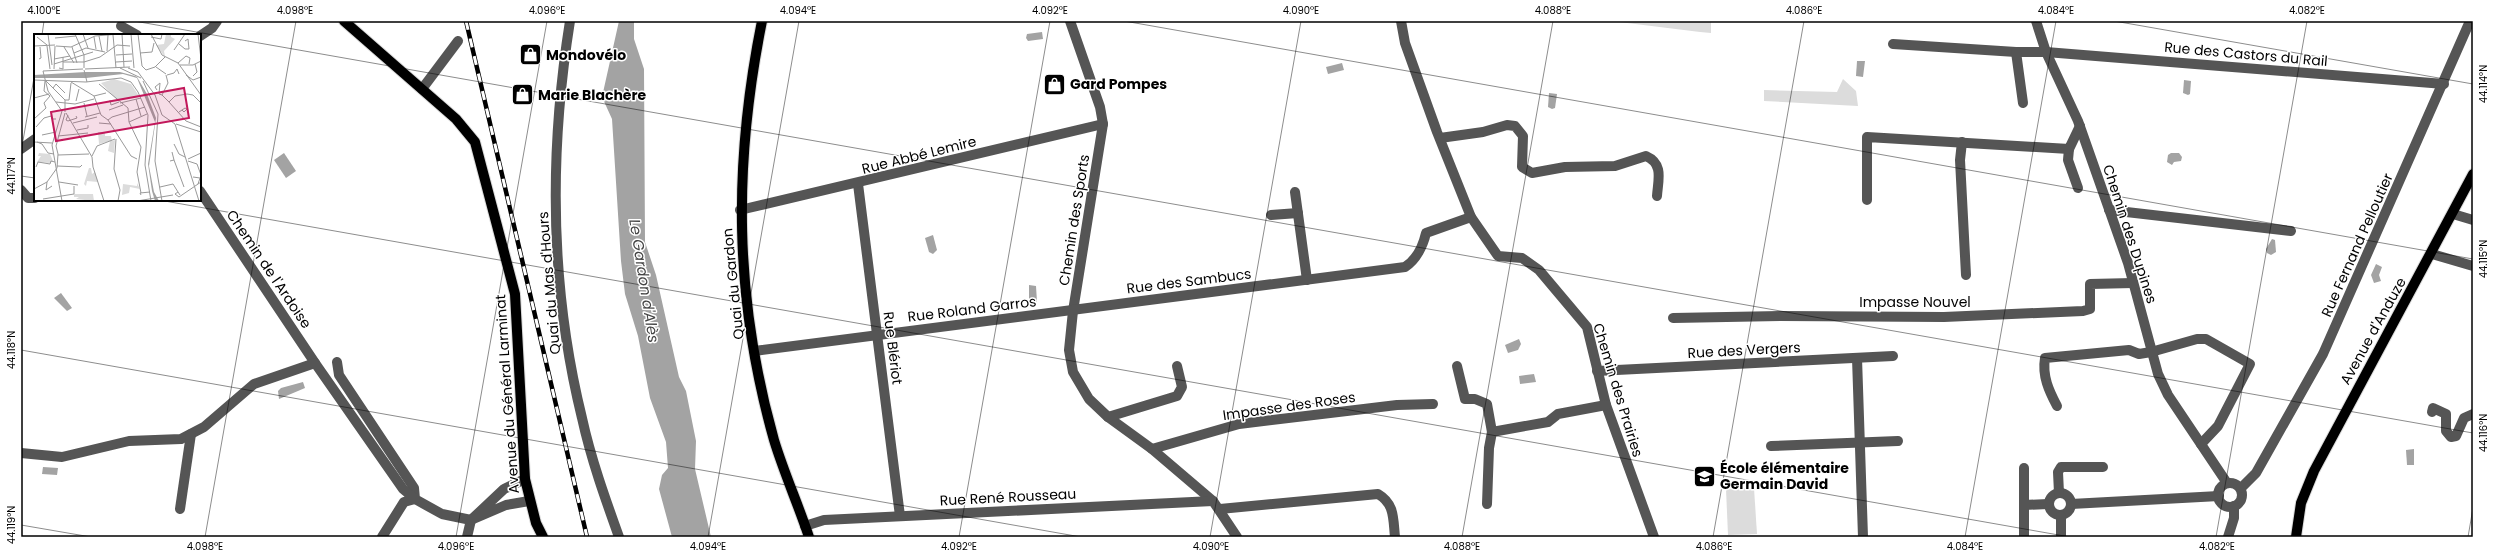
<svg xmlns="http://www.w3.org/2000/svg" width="2494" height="558" viewBox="0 0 2494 558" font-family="Poppins,sans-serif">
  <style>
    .green { fill: #dcdcdc }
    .water { fill: #a3a3a3 }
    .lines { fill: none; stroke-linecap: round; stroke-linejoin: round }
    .major-casing { stroke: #dbdbdb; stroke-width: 12 }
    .minor { stroke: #555; stroke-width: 10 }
    .major { stroke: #000; stroke-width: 10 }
    .rail-casing { stroke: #000; stroke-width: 4.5 }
    .rail { stroke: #fff; stroke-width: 3; stroke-dasharray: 9; stroke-linecap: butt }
    .ticks { fill: none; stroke: #000; stroke-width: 1; stroke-opacity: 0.45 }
    .labels { text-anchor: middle; stroke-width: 3; stroke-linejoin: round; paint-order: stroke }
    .street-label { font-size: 14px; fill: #000; stroke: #fff }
    .poi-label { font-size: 14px; font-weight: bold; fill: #000; stroke: #fff; text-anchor: start }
    .water-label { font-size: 15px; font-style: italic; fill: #444; stroke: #fff }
    .inset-road { fill: none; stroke: #999; stroke-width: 1 }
    .view { fill: #c2185b; fill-opacity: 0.15; stroke: #c2185b; stroke-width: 2 }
    .inset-edge { fill: none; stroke: #000; stroke-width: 2 }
    .neatline { fill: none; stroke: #000; stroke-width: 1.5 }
    .ticks-label { font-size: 10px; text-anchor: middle; fill: #000 }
  </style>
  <rect width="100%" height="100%" fill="#fff"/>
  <g class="green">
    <path d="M1611,21H1711V33L1700,32Z"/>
    <path d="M1843,79L1856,91L1858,106L1764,101V90L1837,92Z"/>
    <path d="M1754,488L1757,534L1728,535L1726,489Z"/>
  </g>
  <g class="water">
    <path d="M619,21H634V39L644,69L645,242L656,275L679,377L686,391L696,441L695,469L711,537H672L659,489L662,475L668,468L666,442L650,398L638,336L625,294L621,261L612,119L602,97Z"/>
    <path d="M1042,32L1043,39L1028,41L1026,38L1027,34Z"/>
    <path d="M1857,61H1865L1863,77L1856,76Z"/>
    <path d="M1342,63L1344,70L1328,74L1326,67Z"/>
    <path d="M2184,80L2191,81L2190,94L2188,95L2183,93Z"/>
    <path d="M1549,93L1557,94L1555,108L1552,109L1548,107Z"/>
    <path d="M284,153L296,171L286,178L274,160Z"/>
    <path d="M2171,153H2179L2182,157L2181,161L2174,162L2172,165L2167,162L2168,155Z"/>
    <path d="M933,235L937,250L933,254L929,252L925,238Z"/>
    <path d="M2272,239L2275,240L2276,252L2271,255L2267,253L2266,249Z"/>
    <path d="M2376,264L2382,267L2379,275L2381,281L2374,283L2371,275Z"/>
    <path d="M1029,285L1036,286L1037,302L1029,303Z"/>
    <path d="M61,293L72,308L67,311L54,298Z"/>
    <path d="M1519,339L1521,344L1518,350L1508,353L1505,345Z"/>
    <path d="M1534,374L1536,382L1520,384L1519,376Z"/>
    <path d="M303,382L305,388L279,399L278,391L281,388Z"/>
    <path d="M2414,449V465H2407L2406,450Z"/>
    <path d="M43,467L58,468L57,475L42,474Z"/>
  </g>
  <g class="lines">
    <defs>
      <g id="major">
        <path d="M344,21L456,119L475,142L515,294L525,479L536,523L543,537"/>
        <path d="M762,21C733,165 734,298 774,440C784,473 798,504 809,537"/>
        <path d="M2296,537L2301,503L2314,471L2473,174"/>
      </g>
    </defs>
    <use href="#major" class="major-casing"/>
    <g class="minor">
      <path d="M570,21C549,153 550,288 582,418C591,459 605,498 619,537"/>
      <path d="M1070,21L1100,107L1103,124L1073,311L1069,350L1073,372L1089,399L1108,417L1152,449L1213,501L1237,537"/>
      <path d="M1401,21L1405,43L1437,132L1471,217L1498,256L1522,258L1539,270L1587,327L1606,405L1654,537"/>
      <path d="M2036,21L2046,52L2078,121L2128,263L2158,374L2168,395L2227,483"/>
      <path d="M121,26L137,35"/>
      <path d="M200,36L212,28L217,21"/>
      <path d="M1893,44L2016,52H2046L2444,84"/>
      <path d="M2016,52L2023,103"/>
      <path d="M422,89L458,41"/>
      <path d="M1440,138L1483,132L1507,125L1515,126L1523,136L1522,167L1532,173L1565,167L1615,166L1646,156C1664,164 1658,180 1657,196"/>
      <path d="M1962,142L1960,160L1966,275"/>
      <path d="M21,149L35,139"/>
      <path d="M2069,149L2068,160L2078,188"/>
      <path d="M858,184L900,516"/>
      <path d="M21,190L28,198H35"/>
      <path d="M200,191L315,363"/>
      <path d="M1295,192L1307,280"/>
      <path d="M1867,200V137L2069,149L2080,126"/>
      <path d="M740,210L1103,124"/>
      <path d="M2109,210L2291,231"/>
      <path d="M2453,214L2473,220"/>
      <path d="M1271,215L1298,213"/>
      <path d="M2432,254L2473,266"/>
      <path d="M1673,318L1781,316L1944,317L2083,311L2090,309V284L2133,283"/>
      <path d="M754,351L1405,267C1416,260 1423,246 1426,233L1471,217"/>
      <path d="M1857,358L1863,537"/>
      <path d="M337,362L339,375L414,488L415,499L442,514L471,520L467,537"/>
      <path d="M1457,366L1465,399H1475L1487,404L1492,432"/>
      <path d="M1597,371L1893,356"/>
      <path d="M2057,406C2049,391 2042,376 2045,358L2129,350L2139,354L2151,352L2197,339H2206L2250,364L2218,426L2201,444"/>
      <path d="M2432,412L2433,408L2446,414V431L2451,437L2456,436L2464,418L2473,414"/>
      <path d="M1108,417L1177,396L1182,387L1177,366"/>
      <path d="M1771,446L1898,441"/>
      <path d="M1152,449L1239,424L1397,405L1433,404"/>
      <path d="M21,453L62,457L129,441L181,439L204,427L254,384L315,363L403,489L415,499L404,502L382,537"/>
      <path d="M525,479L504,489L471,520L506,505L529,501"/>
      <circle cx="2230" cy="495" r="12"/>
      <path d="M2241,488L2256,473L2323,354L2470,21"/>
      <circle cx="2060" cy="504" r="11"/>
      <path d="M2059,493L2058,472L2061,467H2103"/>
      <path d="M1487,504L1489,448L1492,432L1548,422L1558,414L1606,405"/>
      <path d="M2071,504L2219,496"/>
      <path d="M2024,505L2048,504"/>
      <path d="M180,509L191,434"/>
      <path d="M1220,509L1378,494C1395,504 1393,519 1395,537"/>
      <path d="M805,526L824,520L1213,501"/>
      <path d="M2024,537V468"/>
      <path d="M2061,537V516"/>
      <path d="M2228,537L2234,518V506"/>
    </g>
    <use href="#major" class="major"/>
    <defs>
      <path id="rail" d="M466,21L587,537"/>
    </defs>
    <use href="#rail" class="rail-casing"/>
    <use href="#rail" class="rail"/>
  </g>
  <path class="ticks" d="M134,21L2473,433M1124,21L2473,259M2114,21L2473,84M42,35L44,21M21,152L35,72M21,176L35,178M159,200L2070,537M21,350L1081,537M21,525L91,537M205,537L296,21M456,537L547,21M708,537L799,21M959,537L1050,21M1210,537L1301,21M1462,537L1553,21M1713,537L1804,21M1965,537L2056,21M2216,537L2307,21M2468,537L2473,508"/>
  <defs>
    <symbol id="shop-square" viewBox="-11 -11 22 22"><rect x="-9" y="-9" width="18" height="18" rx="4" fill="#000" stroke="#fff"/><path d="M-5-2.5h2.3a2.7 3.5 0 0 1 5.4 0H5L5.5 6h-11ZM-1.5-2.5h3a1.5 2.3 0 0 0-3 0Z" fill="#fff"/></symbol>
    <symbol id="school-square" viewBox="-11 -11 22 22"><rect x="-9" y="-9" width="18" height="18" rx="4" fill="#000" stroke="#fff"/><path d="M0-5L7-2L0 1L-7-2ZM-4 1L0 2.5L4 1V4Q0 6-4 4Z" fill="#fff"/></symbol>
  </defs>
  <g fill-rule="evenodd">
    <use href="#shop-square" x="518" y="42" width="25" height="25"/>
    <use href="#shop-square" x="1042" y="72" width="25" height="25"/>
    <use href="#shop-square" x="510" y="82" width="25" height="25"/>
    <use href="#school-square" x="1692" y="464" width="25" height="25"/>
  </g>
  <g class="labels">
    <g class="street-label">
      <text transform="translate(2246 54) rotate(5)" y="5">Rue des Castors du Rail</text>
      <text transform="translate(919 155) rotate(-14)" y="5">Rue Abbé Lemire</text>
      <text transform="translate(1074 220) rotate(-81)" y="5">Chemin des Sports</text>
      <text transform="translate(2130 234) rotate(72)" y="5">Chemin des Dupines</text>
      <text transform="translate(2357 245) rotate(-66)" y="5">Rue Fernand Pelloutier</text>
      <text transform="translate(269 269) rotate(56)" y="5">Chemin de l'Ardoise</text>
      <text transform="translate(1189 281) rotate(-7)" y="5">Rue des Sambucs</text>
      <text transform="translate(549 283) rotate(-95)" y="5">Quai du Mas d'Hours</text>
      <text transform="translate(733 284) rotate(-96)" y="5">Quai du Gardon</text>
      <text x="1915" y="307">Impasse Nouvel</text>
      <text transform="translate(972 309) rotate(-7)" y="5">Rue Roland Garros</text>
      <text transform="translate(2373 331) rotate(-61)" y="5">Avenue d'Anduze</text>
      <text transform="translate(893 348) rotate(83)" y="5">Rue Blériot</text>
      <text transform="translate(1744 350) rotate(-3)" y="5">Rue des Vergers</text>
      <text transform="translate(1618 390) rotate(73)" y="5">Chemin des Prairies</text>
      <text transform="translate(507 394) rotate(-94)" y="5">Avenue du Général Larminat</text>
      <text transform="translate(1289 406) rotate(-8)" y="5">Impasse des Roses</text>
      <text transform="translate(1008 497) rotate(-3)" y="5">Rue René Rousseau</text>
    </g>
    <g class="poi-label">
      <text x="546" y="60">Mondovélo</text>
      <text x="1070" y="89">Gard Pompes</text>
      <text x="538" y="100">Marie Blachère</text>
      <text x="1720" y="473">École élémentaire<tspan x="1720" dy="16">Germain David</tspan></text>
    </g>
    <g class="water-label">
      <text transform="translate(644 281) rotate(81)" y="5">Le Gardon d'Alès</text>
    </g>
  </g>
  <g transform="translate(34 34)">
    <rect width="167" height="167" fill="#fff"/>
    <path d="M132,0H137V3L141,5L130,17L131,23L122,11L130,10ZM80,45L97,50L105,62L84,67L67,49ZM64,98H77L71,99V102H77L78,107L81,106L80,119L74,117L76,107L65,110ZM5,119L16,120L19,127L16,129L3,128L7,122H4ZM55,134H57L58,140L61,138L64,148L53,147L52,152L50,150ZM103,149L106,155L96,153L95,159L88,161L89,150L103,152ZM40,160H59L60,167L42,165L45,163H40Z" fill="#dcdcdc"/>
    <path d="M52,38H86L101,42L103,43L113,60L122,84L115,132L120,158L125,167H121L118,157L114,130L121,88L103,44L89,40L52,44H0V41Z" fill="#a3a3a3"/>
    <path class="inset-road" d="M14,0L18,31M41,0L50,21V34M49,0L54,14M88,0L90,33M97,0L100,34M104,0L108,32L112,36L121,33L131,23M117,0L128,21L144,29L167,61M164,0L167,25M79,1L82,34M65,2L68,17M3,3L13,11M60,3L62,15M117,3L127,5L128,0M21,4L42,2M145,10L151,15H155L154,5L151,7M0,12L21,11M13,12L16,35M22,12L37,13M30,13L40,29M37,13L61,2L85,0M38,13L43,29M140,16L151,0M73,17L74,1M40,19L52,14L71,18M106,19L118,18L120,9M82,21L98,20M5,25L7,24L6,13M20,25L36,22M29,28H50L66,23L83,11L96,12M82,28L98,27M144,29L152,22L156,24L155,30M20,30L59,18M146,31H159L167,27M122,33L132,40M25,34L29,35V23M86,34L107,44M94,34L104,38L121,61L128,81L141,90L165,167M20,35L21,12M51,35L96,33M50,36L53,48M9,37L14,57L28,77L18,111L28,167M9,37L49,35M132,41L134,49L128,61L135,68L141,62L153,60L159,61L167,69M133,41L140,39L143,35L145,40M152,41L159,46L167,43M159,42L163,38L161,30M0,46L52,48M12,47L31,66V78M109,47L124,80L121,127L128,167M37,48L60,62M52,48L87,44L97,48L104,58L114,81L111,131L117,167M65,50L94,74L95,88L107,113L103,138L107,159M19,54L22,50L31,59M123,56L121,53L126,49L125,60L128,61M60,62L67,81L74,86L97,122L103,125M60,62L72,59M0,64L15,60M102,65L107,82M31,66H35L37,49M76,66L77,71L85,68M42,67L45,55M22,68L41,70L60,65M135,68L152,87L167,93M50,69L53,82M86,69L107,64M75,76L89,71M145,78L151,74L153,75L150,78L148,76M32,79L58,123L59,133L70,167M34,81L32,86L34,87L43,84L42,82M51,83L66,79M0,85L12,74L10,69L16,62L10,57L11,47M74,86L78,83L111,73M95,88L113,80M39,89L63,83M65,89L77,90M142,90L167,98M2,93L10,84L17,82L18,85H22M43,96L54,94V91M8,101L22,98M24,102L54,99M82,105L80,135L86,156L84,167M0,108L18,109M3,108L8,110L14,119L20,120M140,110L145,120L151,123M24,121L55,120M58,122L63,112L81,105M154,125L167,119M140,126L150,153M136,127L140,126L138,118M154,127L163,130L167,141M23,132L46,133L48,131M2,133L4,128L16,130L17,127L21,128M159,143L166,144L164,150M13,148L12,156L18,152M25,148L44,151M126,153L139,150L144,158M0,155L13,148L23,134L24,120L22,112L31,79M107,161L106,159L116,158M146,161L144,158L141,160L145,163L167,148M9,165L40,160V152M103,167L139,161"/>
    <path class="view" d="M150,54L155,84L22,107L17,78Z"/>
    <rect width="167" height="167" class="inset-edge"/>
  </g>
  <rect width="2494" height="558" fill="none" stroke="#ffffff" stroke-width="44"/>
  <rect x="22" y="22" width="2450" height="514" class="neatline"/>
  <g class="ticks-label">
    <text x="44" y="14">4.100°E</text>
    <text x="295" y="14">4.098°E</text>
    <text x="547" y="14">4.096°E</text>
    <text x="798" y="14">4.094°E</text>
    <text x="1050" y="14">4.092°E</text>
    <text x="1301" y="14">4.090°E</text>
    <text x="1553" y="14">4.088°E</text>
    <text x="1804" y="14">4.086°E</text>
    <text x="2056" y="14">4.084°E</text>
    <text x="2307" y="14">4.082°E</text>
    <text transform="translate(2483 84) rotate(-90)" y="4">44.114°N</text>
    <text transform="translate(11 176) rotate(-90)" y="4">44.117°N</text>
    <text transform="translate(2483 259) rotate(-90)" y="4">44.115°N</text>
    <text transform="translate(11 350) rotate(-90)" y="4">44.118°N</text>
    <text transform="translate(2483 433) rotate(-90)" y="4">44.116°N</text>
    <text transform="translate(11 525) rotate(-90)" y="4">44.119°N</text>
    <text x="205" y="550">4.098°E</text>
    <text x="456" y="550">4.096°E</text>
    <text x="708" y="550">4.094°E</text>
    <text x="959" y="550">4.092°E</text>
    <text x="1211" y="550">4.090°E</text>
    <text x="1462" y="550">4.088°E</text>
    <text x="1714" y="550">4.086°E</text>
    <text x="1965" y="550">4.084°E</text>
    <text x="2217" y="550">4.082°E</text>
  </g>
</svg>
